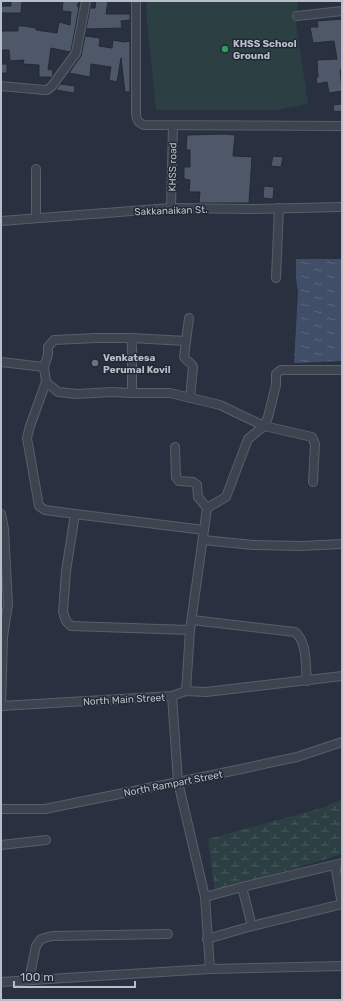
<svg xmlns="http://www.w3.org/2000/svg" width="343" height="1001" viewBox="0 0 343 1001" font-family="Rubik,sans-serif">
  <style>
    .wetland { fill: url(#wetland-marsh) }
    .pitch { fill: #2c3f42 }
    .water { fill: url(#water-ripples) }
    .building { fill: #4f5869; stroke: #232b37 }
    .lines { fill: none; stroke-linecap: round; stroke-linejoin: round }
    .minor-casing { stroke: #575f6a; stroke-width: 10 }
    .minor { stroke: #3d4450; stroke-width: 8 }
    .leisure-dot { fill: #2e9e5b; stroke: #212935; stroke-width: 1.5 }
    .worship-dot { fill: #6b7280; stroke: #212935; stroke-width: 1.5 }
    .labels { text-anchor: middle; stroke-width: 3; stroke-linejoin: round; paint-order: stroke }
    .poi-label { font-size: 10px; font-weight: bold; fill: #b9bfca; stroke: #212935; text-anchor: start }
    .street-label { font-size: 10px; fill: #b9bfca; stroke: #212935 }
  </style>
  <defs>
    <pattern id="wetland-marsh" width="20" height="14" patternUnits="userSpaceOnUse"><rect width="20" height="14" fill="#2c3f42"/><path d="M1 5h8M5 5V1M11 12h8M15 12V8" fill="none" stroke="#48595c"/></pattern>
    <pattern id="water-ripples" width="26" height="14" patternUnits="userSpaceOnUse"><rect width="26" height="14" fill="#404e68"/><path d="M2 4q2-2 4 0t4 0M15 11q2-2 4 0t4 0" fill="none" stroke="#5a667c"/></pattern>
  </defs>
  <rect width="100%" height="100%" fill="#293140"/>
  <path class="wetland" d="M342,799V854L229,888L215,892L208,839L325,807Z"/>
  <path class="pitch" d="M146,1H298L296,23L308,104L276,110H156L147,21Z"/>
  <path class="water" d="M296,259H342V361L294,363L298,292L296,278Z"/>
  <g class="building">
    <path d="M11,1H22L21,13H1V6H11Z"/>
    <path d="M63,1H79L77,6L79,7L71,51L70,52L51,48L48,70L52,69L53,76L52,77H39V65L23,64L24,60L10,61L9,50H1V31H18V26H24L36,28V30L57,33L59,22L70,25L71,12L62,11Z"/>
    <path d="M96,1H108L106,14H130V20L121,21L122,28L86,29L90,8H95Z"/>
    <path d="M342,19V70H340L342,91L329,93L327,82L317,84L316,78L318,77L317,60L337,59L334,41L313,43L310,27H318L317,21Z"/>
    <path d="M85,36L100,38L99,46L112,48L113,40L124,42L130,41V92H125L121,58L117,82L109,80L111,67L91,64L90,77L69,73L81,56Z"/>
    <rect x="1" y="64" width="6" height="9"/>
    <path d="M60,84L75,86L74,93L56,90Z"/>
    <path d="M342,104V111L334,112L333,105Z"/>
    <path d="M224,134L235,135L233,156L252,157L249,203H199L200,192H189L190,180L184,179V167H190V150H186L187,135Z"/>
    <path d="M273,156L283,157L281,167L271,166Z"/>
    <path d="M264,186L274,187L273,199L263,198Z"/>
  </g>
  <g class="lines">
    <defs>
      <g id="minor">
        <path d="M136,1V115C137,121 139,123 144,125L342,126"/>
        <path d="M297,16L342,11"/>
        <path d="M1,86L44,90H47L52,86L76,53L86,1"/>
        <path d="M36,169V218"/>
        <path d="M171,208L173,126"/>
        <path d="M1,221L171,208L252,209L342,207"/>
        <path d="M276,278L279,208"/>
        <path d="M189,318L184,357C186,362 192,362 193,367L190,398"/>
        <path d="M131,338L186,341"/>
        <path d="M1,362L44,367L48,355V347L54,340L96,338H131L132,348V393H170L220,405L264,426L312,437L315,444L313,482"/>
        <path d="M44,367L46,382L58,392L77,394L112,392L132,393"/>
        <path d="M46,382L30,426L27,438L39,506L45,510L75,514"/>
        <path d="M175,447L176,477L179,481L193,482L197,485L198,497L207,508"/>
        <path d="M1,514L4,529L8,604L3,637L1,706"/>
        <path d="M203,540L253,545L301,546L342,544"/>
        <path d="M192,620L295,632C308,643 305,665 307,681"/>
        <path d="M190,630L71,626L66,621L63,612L66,571L75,514L204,530"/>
        <path d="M186,691L190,630L207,508L226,497L248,439L264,426L268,417L276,385V374L281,370H342"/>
        <path d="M172,696L178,782L205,897L210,969"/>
        <path d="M1,706L172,696L186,691L206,692L342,676"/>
        <path d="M1,809H45L227,772L297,757L342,742"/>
        <path d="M1,845L46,840"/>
        <path d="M335,865L342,904"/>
        <path d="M242,887L252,926"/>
        <path d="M205,897L242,887L342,863"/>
        <path d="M207,939L252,926L342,904"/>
        <path d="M29,980L36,946L41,939L52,936L168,934"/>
        <path d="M1,982L210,969L342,966"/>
      </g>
    </defs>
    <use href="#minor" class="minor-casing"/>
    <use href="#minor" class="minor"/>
  </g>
  <circle class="leisure-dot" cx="225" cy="49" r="4"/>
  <circle class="worship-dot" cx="95" cy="363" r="4"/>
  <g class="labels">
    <g class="poi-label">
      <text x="233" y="47">KHSS School<tspan x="233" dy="12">Ground</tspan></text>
      <text x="103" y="361">Venkatesa<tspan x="103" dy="12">Perumal Kovil</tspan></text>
    </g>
    <g class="street-label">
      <text transform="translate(172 167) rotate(-89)" y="4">KHSS road</text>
      <text transform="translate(171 210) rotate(-2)" y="4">Sakkanaikan St.</text>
      <text transform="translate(124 699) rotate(-3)" y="4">North Main Street</text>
      <text transform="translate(173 783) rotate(-11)" y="4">North Rampart Street</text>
    </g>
  </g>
  <rect width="343" height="1001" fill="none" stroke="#b9bfca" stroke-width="4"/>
  <path d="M14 981v6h121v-6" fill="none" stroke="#b9bfca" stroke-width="2"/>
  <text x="20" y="981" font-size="12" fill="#b9bfca" stroke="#212935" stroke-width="3" paint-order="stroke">100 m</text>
</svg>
